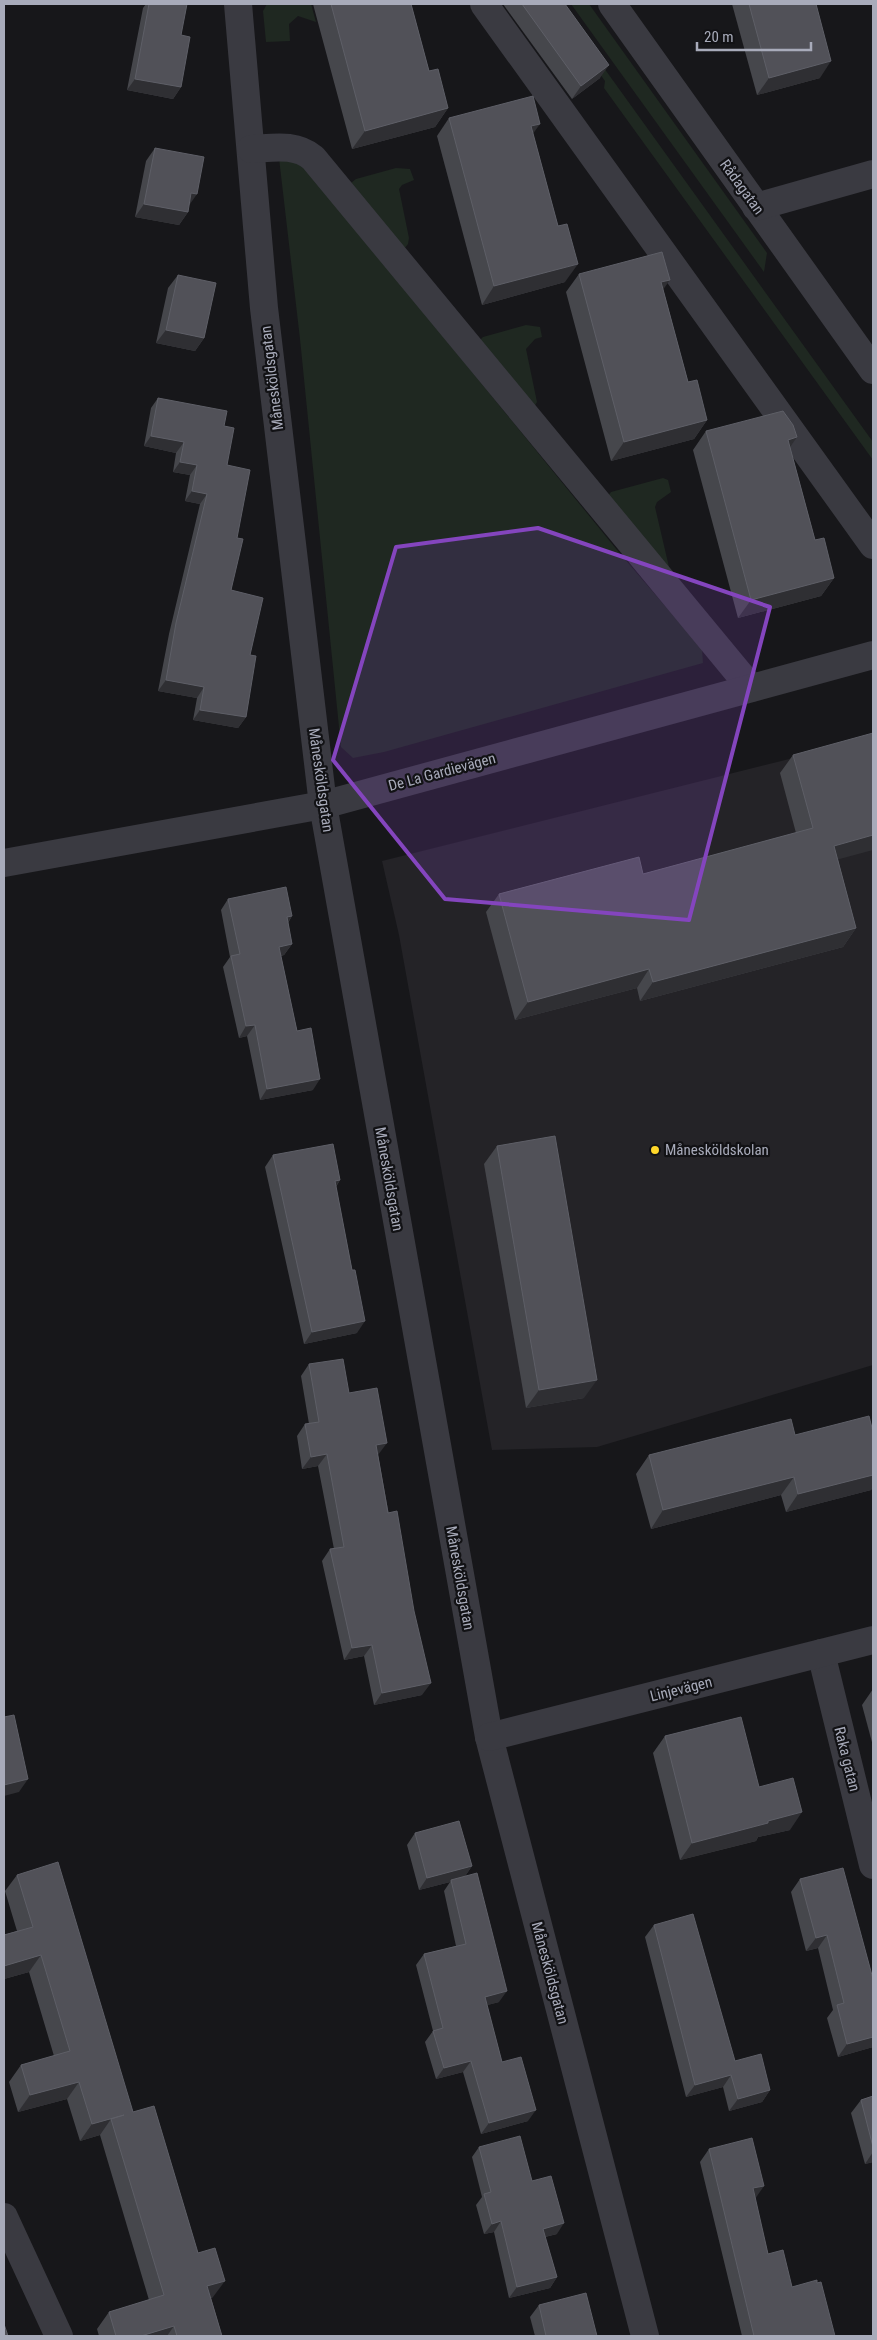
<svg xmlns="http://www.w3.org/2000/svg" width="877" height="2340" viewBox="0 0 877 2340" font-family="'Roboto Condensed',sans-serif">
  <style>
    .built { fill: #242327 }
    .green { fill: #1f2821 }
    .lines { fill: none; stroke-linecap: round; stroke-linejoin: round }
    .minor { stroke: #3a3a41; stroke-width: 28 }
    .wall { fill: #46474c }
    .shaded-wall { fill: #2f2f33 }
    .building { fill: #515158; stroke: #5e5f67 }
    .marked { fill: #8445be; fill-opacity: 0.2; stroke: #8445be; stroke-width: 4; stroke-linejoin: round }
    .poi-dot { fill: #ffd72a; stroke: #121215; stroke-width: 2 }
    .labels { text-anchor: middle; stroke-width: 4.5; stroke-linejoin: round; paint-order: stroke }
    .street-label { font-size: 15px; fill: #a8abba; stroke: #121215 }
    .poi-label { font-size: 15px; fill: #a8abba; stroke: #121215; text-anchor: start }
  </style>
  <rect width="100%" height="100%" fill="#17171a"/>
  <path class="built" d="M873,738V1365L597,1447L492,1450L399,935L382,861Z"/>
  <g class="green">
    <path d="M267,4H311L316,22L298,16L289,24L290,41L266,42L263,11Z"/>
    <path d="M549,4H558L873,442V460L604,88L605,81Z"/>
    <path d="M571,4H589L767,253L764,272Z"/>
    <path d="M279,158L302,163L617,550L702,649L703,663L384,752L353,758L341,747L300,339Z"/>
    <path d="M396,168L410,169L414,180L402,185L399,189L409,238L408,244L404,249L351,183L356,179Z"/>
    <path d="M526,325L540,327L542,337L535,339L526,349L537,402L534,407L480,340L483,337Z"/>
    <path d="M663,478L668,480L671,492L657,502L655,507L669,567L665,570L608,496L611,492Z"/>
  </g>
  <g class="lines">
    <g class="minor">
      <path d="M238,4L264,308L323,805L489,1737L645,2336"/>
      <path d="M484,4L873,545"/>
      <path d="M612,4L873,370"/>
      <path d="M251,149C273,148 295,143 313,158L751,688"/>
      <path d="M756,207L873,174"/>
      <path d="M4,863L323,805L873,655"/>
      <path d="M821,1653L873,1865"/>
      <path d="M489,1737L873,1640"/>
      <path d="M4,2217L59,2336"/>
    </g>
  </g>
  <g class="wall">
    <path d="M146,4H184L181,35V87L173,99L127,90L143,8Z"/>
    <path d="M313,4H411L429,71L448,108L435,127L352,149Z"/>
    <path d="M503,4H565L600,78L572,99Z"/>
    <path d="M732,4H816L820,78L757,95Z"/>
    <path d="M449,118L533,134L558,226L565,282L482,305L437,136Z"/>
    <path d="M155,148L188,212L179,225L135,217L146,161Z"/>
    <path d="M579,274L663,289L688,382L707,420L694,439L611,461L566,292Z"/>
    <path d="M178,275L204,338L195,351L156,343L168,288Z"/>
    <path d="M158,398L224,426L227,465L237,538L231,590L250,655L246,717L238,728L193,720L197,698L158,691L169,634L200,504L185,501L190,475L173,472L176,453L144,446L151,408Z"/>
    <path d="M706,431L790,447L815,540L834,578L821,596L738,618L693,450Z"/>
    <path d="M793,755L838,860L856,928L843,947L640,1001L637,988L515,1020L486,912L499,894L643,874L796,833L780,773Z"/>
    <path d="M228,899L292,916L288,923L292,944L284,955L281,956L297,1031L313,1090L260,1100L247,1036L239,1038L223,967L230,957L221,910Z"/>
    <path d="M497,1146L584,1398L526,1408L484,1164Z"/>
    <path d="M273,1155L340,1180L336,1187L352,1270L357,1333L304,1344L265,1167Z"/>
    <path d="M309,1364L349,1393L378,1455L422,1695L374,1705L364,1656L344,1660L322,1561L330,1549H334L318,1466L302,1469L297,1436L305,1424H309L301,1376Z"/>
    <path d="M873,1432V1487L871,1490L786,1512L781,1495L651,1529L636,1474L649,1455L795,1435Z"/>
    <path d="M873,1689V1746L862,1705Z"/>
    <path d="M665,1736L759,1787L790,1830L758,1837L756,1841L680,1860L653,1753Z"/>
    <path d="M415,1833L472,1866L465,1876L499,2002L487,2005L502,2062L528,2121L481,2134L463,2072L436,2079L425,2042L433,2031L416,1965L424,1954L456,1946L444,1891L450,1882L419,1890L407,1845Z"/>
    <path d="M17,1875L133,2112L198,2253L213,2297L211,2298L222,2336H99L97,2329L109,2312L149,2300L100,2135L80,2141L67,2099L18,2112L9,2082L21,2065L54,2056L29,1972L4,1979V1935L17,1931L5,1891Z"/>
    <path d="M800,1879L873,1979V2047L838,2057L827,2018L833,2010L818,1948L806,1951L791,1892Z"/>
    <path d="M654,1925L735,2061L770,2090L762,2102L729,2111L723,2087L686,2097L645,1937Z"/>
    <path d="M873,2096V2162L865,2164L851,2113L861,2100Z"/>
    <path d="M479,2147L532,2181L557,2234L545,2237L557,2277L550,2288L509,2298L494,2232L484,2234L476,2205L482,2197L472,2157Z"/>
    <path d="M709,2149L755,2198L768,2254L792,2287L835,2336H742L700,2162Z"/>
    <path d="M539,2305L597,2336H535L530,2317Z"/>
  </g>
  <g class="shaded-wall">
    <path d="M831,61L820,78L757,95L769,78Z"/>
    <path d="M609,65L600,78L572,99L581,86Z"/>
    <path d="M135,79L181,87L173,99L127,90Z"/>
    <path d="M448,108L435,127L352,149L365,131Z"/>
    <path d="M540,124L527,142L531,126Z"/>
    <path d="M191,193L197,194L188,207Z"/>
    <path d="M144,204L188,212L179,225L135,217Z"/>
    <path d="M578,264L565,282L482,305L494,286Z"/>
    <path d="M670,280L657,298L661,282Z"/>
    <path d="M166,330L204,338L195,351L156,343Z"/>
    <path d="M707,420L694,439L611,461L624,442Z"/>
    <path d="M151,436L184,442L176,453L144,446Z"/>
    <path d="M797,437L784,456L788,440Z"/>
    <path d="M180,462L197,465L190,475L173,472Z"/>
    <path d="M192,491L207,494L200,504L185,501Z"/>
    <path d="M834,578L821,596L738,618L751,600Z"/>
    <path d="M166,680L204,687L197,698L158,691Z"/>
    <path d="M200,710L246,717L238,728L193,720Z"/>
    <path d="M873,835V850L821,864L834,846Z"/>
    <path d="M292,916L285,927L287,917Z"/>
    <path d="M856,928L843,947L640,1001L653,982Z"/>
    <path d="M292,944L284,955L271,958L279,947Z"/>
    <path d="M649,969L637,988L515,1020L528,1002Z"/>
    <path d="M255,1025L247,1036L239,1038L246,1026Z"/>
    <path d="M320,1079L313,1090L260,1100L267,1089Z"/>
    <path d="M340,1180L332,1192L335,1181Z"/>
    <path d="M365,1321L357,1333L304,1344L312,1332Z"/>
    <path d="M597,1380L584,1398L526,1408L539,1390Z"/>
    <path d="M387,1443L378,1455L367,1457L376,1445Z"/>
    <path d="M327,1454L318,1466L302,1469L311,1457Z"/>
    <path d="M873,1475V1487L871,1490L786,1512L798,1494Z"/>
    <path d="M794,1477L781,1495L651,1529L663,1510Z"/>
    <path d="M372,1645L364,1656L344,1660L352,1648Z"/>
    <path d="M431,1683L422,1695L374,1705L382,1693Z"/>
    <path d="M28,1779L19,1792L4,1796V1785Z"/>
    <path d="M802,1812L790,1830L758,1837L756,1841L680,1860L692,1843L768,1821Z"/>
    <path d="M472,1866L464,1878L451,1880L450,1882L419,1890L427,1878Z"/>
    <path d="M827,1935L818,1948L806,1951L816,1938Z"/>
    <path d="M41,1955L29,1972L4,1979V1966Z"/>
    <path d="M507,1991L499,2002L477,2008L485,1997Z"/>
    <path d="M873,2037V2047L838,2057L847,2044Z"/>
    <path d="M471,2061L463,2072L436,2079L444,2068Z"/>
    <path d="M731,2075L723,2087L686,2097L695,2085Z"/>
    <path d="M79,2082L67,2099L18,2112L30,2095Z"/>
    <path d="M770,2090L762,2102L729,2111L738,2099Z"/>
    <path d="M536,2110L528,2121L481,2134L489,2123Z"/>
    <path d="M111,2119L100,2135L80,2141L92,2124Z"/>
    <path d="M873,2152V2162L865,2164Z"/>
    <path d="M764,2186L755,2199L753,2188Z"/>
    <path d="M501,2221L494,2232L484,2234L492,2224Z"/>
    <path d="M564,2223L557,2234L536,2239L543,2229Z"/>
    <path d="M557,2277L550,2288L509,2298L517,2287Z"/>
    <path d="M225,2281L213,2297L195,2303L207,2286Z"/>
    <path d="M174,2326L167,2336H141Z"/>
  </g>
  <g class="building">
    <path d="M149,4H187L181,35L190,37L181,87L135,79Z"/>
    <path d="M331,4H411L429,71L438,69L448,108L365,131Z"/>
    <path d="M522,4H565L609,65L581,86Z"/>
    <path d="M749,4H816L831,61L769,78Z"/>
    <path d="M533,96L540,124L531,126L558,226L567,224L578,264L494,286L449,118Z"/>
    <path d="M155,148L204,157L197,194L191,193L188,212L144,204Z"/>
    <path d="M662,252L670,280L661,282L688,382L697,380L707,420L624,442L579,274Z"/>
    <path d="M178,275L216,283L204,338L166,330Z"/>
    <path d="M158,398L227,411L224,426L234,428L227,465L250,470L237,538L243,539L231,590L263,598L250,655L256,656L246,717L200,710L204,687L166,680L176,623L207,494L192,491L197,465L180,462L184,442L151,436Z"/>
    <path d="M783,411L793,425L797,437L788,440L815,540L824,538L834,578L751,600L706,431Z"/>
    <path d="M873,733V835L834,846L856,928L653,982L649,969L528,1002L499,894L639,857L643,874L813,828L793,755Z"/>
    <path d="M286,887L292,916L287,917L292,944L279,947L297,1031L311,1028L320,1079L267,1089L255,1025L246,1026L231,956L240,954L228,899Z"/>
    <path d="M555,1136L597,1380L539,1390L497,1146Z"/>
    <path d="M333,1144L340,1180L335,1181L352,1270H355L365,1321L312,1332L273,1155Z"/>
    <path d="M343,1359L349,1393L377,1388L387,1443L376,1445L388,1513L397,1511L414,1611L431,1683L382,1693L372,1645L352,1648L330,1549L344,1547L327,1454L311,1457L305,1424L319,1422L309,1364Z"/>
    <path d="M869,1416L873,1432V1475L798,1494L794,1477L663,1510L649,1455L791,1419L795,1435Z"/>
    <path d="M14,1715L28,1779L4,1785V1717Z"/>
    <path d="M741,1717L759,1787L793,1778L802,1812L768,1821V1823L692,1843L665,1736Z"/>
    <path d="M459,1821L472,1866L427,1878L415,1833Z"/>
    <path d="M58,1862L133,2112L154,2106L198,2253L215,2248L225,2281L207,2286L222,2336H177L174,2326L141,2336H116L109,2312L164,2295L111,2119L124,2115L92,2124L79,2082L30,2095L21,2065L70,2051L41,1955L4,1966V1935L33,1927L17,1875Z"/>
    <path d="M843,1868L873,1979V2037L847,2044L837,2005L844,2003L827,1935L816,1938L800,1879Z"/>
    <path d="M477,1873L507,1991L485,1997L502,2062L521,2057L536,2110L489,2123L471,2061L444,2068L433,2031L443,2028L424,1954L466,1944L451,1880Z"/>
    <path d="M693,1914L735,2061L761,2054L770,2090L738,2099L731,2075L695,2085L654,1925Z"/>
    <path d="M873,2096V2147L861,2100Z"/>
    <path d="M520,2136L532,2181L551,2176L564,2223L543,2229L557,2277L517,2287L501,2221L492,2224L484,2194L491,2192L479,2147Z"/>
    <path d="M752,2138L764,2186L753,2188L768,2254L783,2250L792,2287L817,2280V2283L821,2282L835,2336H754L709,2149Z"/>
    <path d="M586,2293L597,2336H546L539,2305Z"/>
    <path d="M4,2324L8,2336H4Z"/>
  </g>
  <path class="marked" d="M538,528L770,607L689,920L445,899L333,760L396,547Z"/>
  <circle class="poi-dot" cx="655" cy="1150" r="5"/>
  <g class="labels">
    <g class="street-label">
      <text transform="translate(742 187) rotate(54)" y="5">Rådagatan</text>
      <text transform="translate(272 378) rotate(-97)" y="5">Månesköldsgatan</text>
      <text transform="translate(442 772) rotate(-15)" y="5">De La Gardievägen</text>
      <text transform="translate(321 780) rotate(82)" y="5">Månesköldsgatan</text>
      <text transform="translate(389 1179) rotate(80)" y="5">Månesköldsgatan</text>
      <text transform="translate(460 1578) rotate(80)" y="5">Månesköldsgatan</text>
      <text transform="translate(681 1689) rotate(-14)" y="5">Linjevägen</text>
      <text transform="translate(847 1759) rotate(76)" y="5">Raka gatan</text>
      <text transform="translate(550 1973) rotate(75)" y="5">Månesköldsgatan</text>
    </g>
    <g class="poi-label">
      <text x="665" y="1155">Månesköldskolan</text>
    </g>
  </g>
  <rect width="877" height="2340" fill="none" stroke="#a8abba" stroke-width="10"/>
  <path d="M697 42v8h114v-8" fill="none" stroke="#a8abba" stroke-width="2.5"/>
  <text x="704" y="42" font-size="15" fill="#a8abba" stroke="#121215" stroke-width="4" paint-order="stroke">20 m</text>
</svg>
